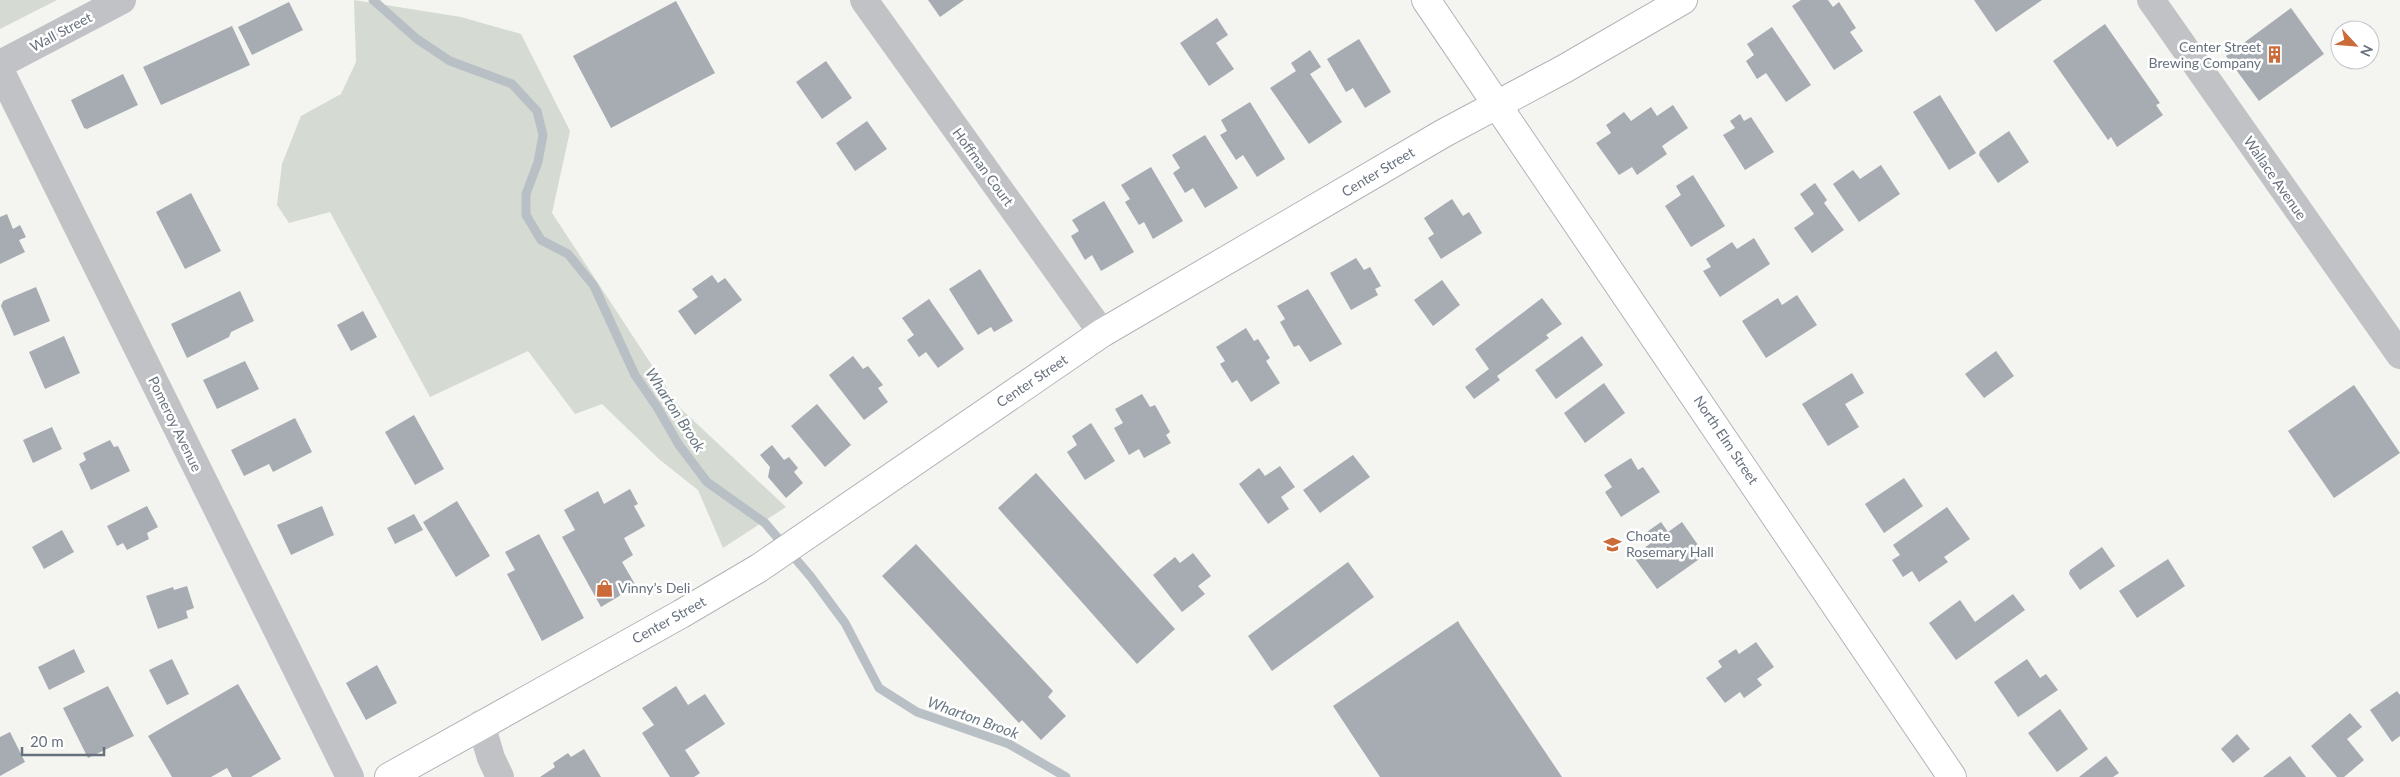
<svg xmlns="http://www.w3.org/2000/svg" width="2400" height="777" viewBox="0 0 2400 777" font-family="Lato,sans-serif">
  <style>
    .green { fill: #d5dad2 }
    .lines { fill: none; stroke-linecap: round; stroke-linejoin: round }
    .stream { stroke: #b9c0c5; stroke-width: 9 }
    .building { fill: #a7acb2 }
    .major-casing { stroke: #b1b4b8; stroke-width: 30 }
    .minor { stroke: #c0c2c5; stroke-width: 28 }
    .major { stroke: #fff; stroke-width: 28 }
    .labels { text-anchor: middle; stroke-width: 5; stroke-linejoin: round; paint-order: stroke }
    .street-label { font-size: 14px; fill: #67717e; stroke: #fff }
    .poi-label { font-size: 14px; fill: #67717e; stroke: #fff; text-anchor: start }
    .water-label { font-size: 15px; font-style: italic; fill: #687881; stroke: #fff }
  </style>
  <rect width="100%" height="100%" fill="#f4f4f1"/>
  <g class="green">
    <path d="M0,0H57L0,29Z"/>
    <path d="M354,0L461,17L521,34L570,131L552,213L680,408L786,507L723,548L698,490L660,460L602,404L575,414L528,351L430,397L330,212L289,223L277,205L282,164L301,116L341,94L356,62Z"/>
  </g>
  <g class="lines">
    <path class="stream" d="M373,0L417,39L450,61L512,84L537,111L543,135L538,162L526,194V215L541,240L568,254L594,286L635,375L657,407L679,445L707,482L765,523L811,577L845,623L879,688L917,712L1009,744L1066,777"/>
  </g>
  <g class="building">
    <path d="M928,0H964L940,17Z"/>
    <path d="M1801,0H1828L1833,7L1839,2L1856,28L1850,32L1863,51L1834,70L1792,6Z"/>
    <path d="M1974,0H2042L1996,32Z"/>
    <path d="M676,1L715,73L611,128L573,56Z"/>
    <path d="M289,2L303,30L252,55L238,27Z"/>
    <path d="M2291,8L2324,54L2259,101L2226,56Z"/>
    <path d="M1217,18L1228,35L1216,43L1234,69L1209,86L1180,43Z"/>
    <path d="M2105,24L2160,103L2156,105L2163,115L2117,147L2111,137L2108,140L2053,61Z"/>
    <path d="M232,26L250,65L161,105L143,67Z"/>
    <path d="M1772,27L1811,85L1786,102L1766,73L1757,79L1746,61L1754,55L1747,44Z"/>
    <path d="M1359,39L1391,92L1365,108L1353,88L1346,92L1327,59Z"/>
    <path d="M1310,50L1321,67L1310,74L1342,122L1309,144L1270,88L1296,71L1291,63Z"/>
    <path d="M826,61L852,98L822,119L796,82Z"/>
    <path d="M123,74L138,105L87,129L84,128L71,100Z"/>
    <path d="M1940,95L1976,153L1949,170L1913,112Z"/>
    <path d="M1250,102L1285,159L1257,177L1243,155L1236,160L1220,135L1227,131L1221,120Z"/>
    <path d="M1673,105L1688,128L1662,146L1667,154L1637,175L1632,167L1619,175L1596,143L1611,133L1606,125L1624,112L1631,121L1651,107L1657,116Z"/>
    <path d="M1740,114L1744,121L1751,117L1774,152L1745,170L1723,135L1735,128L1730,121Z"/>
    <path d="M867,121L887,149L855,171L836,143Z"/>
    <path d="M2009,131L2029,162L1998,183L1979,155L1980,151Z"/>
    <path d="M1205,135L1238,188L1205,208L1193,188L1185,193L1173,173L1180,168L1172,155Z"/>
    <path d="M1881,165L1900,194L1859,222L1833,184L1853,170L1860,179Z"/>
    <path d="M1151,167L1183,221L1153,239L1144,222L1139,225L1125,202L1130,199L1121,185Z"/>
    <path d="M1693,175L1725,226L1691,247L1665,206L1681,195L1676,186Z"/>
    <path d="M1815,183L1827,200L1824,203L1844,230L1812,253L1794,228L1814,214L1800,194Z"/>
    <path d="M191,193L221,251L185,269L156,212Z"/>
    <path d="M1452,199L1463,216L1469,212L1482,233L1441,259L1428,238L1434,234L1424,218Z"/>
    <path d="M1104,201L1134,252L1101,271L1092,255L1085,260L1071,236L1079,231L1072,220Z"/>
    <path d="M7,214L13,229L20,225L26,237L19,240L25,252L0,264V217Z"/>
    <path d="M1754,238L1770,264L1720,297L1703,271L1711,267L1706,259L1732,242L1737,249Z"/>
    <path d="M1356,258L1364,270L1370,267L1381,286L1375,289L1378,295L1351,310L1330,273Z"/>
    <path d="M980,269L1013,321L994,332L991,327L978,335L949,289Z"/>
    <path d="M712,275L718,283L725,278L742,300L695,335L678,311L698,297L692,289Z"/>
    <path d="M1442,280L1460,305L1433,326L1414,300Z"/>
    <path d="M36,287L50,321L14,336L1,306L3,301Z"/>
    <path d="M1308,289L1342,344L1310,362L1299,345L1294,347L1280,322L1285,319L1277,306Z"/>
    <path d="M240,291L254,321L231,332L229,337L187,358L171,324Z"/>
    <path d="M1797,295L1817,325L1766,358L1742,321L1778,298L1782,305Z"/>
    <path d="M1542,298L1562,324L1546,335L1549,338L1497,376L1500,380L1474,399L1465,387L1489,369L1475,349Z"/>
    <path d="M929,299L964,349L938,368L926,352L919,357L907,340L914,335L902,318Z"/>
    <path d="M363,311L377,337L351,351L337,325Z"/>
    <path d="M1246,328L1254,341L1258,339L1270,358L1266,361L1280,383L1251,402L1237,380L1232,383L1220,364L1225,361L1216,347Z"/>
    <path d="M64,336L80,373L45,389L29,352Z"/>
    <path d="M1582,336L1603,365L1556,399L1535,370Z"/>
    <path d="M1996,351L2014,376L1984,398L1965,374Z"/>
    <path d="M853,356L863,369L868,366L883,385L878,388L888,402L864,420L829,375Z"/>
    <path d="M245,361L259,389L217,409L203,380Z"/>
    <path d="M1852,373L1864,393L1845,404L1859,427L1828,446L1802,404Z"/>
    <path d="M1604,383L1625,413L1585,443L1564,413Z"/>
    <path d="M2354,385L2400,453L2334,498L2288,431Z"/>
    <path d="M1142,394L1150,407L1155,405L1170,432L1166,435L1171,443L1144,458L1139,449L1129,455L1114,428L1123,423L1115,409Z"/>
    <path d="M817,404L851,445L825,467L791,426Z"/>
    <path d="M414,415L444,469L415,485L385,432Z"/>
    <path d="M295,418L312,452L273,472L269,464L244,476L231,450Z"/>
    <path d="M1091,423L1115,461L1085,480L1067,452L1077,445L1072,436Z"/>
    <path d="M52,427L62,449L33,463L23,440Z"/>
    <path d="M110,440L114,447L118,446L130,471L91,490L79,464L86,460L83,453Z"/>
    <path d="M772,445L784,460L789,457L798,468L794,472L803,483L786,498L768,477L770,467L760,455Z"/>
    <path d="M1353,455L1370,477L1320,513L1303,490Z"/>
    <path d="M1631,458L1638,470L1643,467L1660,492L1621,517L1605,492L1612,487L1604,475Z"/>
    <path d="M1280,466L1295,487L1281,497L1289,509L1268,524L1239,484L1259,468L1265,476Z"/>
    <path d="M1036,473L1175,629L1137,664L998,508Z"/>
    <path d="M1904,478L1923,506L1884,533L1865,504Z"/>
    <path d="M630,489L638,504L634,506L645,526L624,538L633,555L622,562L636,586L601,607L562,537L575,530L564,510L598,491L604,504Z"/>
    <path d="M457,501L490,556L456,577L423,522Z"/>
    <path d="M147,506L158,527L147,533L149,539L127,550L123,543L117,546L107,526Z"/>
    <path d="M322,506L334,535L291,555L277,525Z"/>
    <path d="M1947,507L1970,539L1944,557L1948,562L1919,582L1912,571L1903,577L1892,560L1900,555L1893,545Z"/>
    <path d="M414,514L423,530L395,544L387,528Z"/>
    <path d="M1661,522L1668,532L1682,522L1705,555L1657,589L1633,556L1651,543L1644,534Z"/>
    <path d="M62,530L74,552L44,569L32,547Z"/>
    <path d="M539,534L584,618L542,641L507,574L515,570L505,552Z"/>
    <path d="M916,544L1053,691L1048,697L1066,716L1041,740L1022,720L1019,723L882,576Z"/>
    <path d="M2102,547L2115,566L2080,590L2069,574L2070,570Z"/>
    <path d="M1193,553L1211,576L1198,586L1205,594L1182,612L1153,575L1175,557L1180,563Z"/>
    <path d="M2168,559L2185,586L2137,618L2119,591Z"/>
    <path d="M1348,562L1374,597L1272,671L1248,636Z"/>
    <path d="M187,586L194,608L186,611L188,618L158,629L146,596L173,587L174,590Z"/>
    <path d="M2013,594L2025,610L1956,660L1929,623L1960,600L1975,622Z"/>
    <path d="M1458,621L1460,625L1562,777H1380L1333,706Z"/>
    <path d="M1756,642L1774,667L1757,679L1762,685L1744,698L1740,692L1725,703L1706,678L1722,667L1718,661L1736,649L1739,654Z"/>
    <path d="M74,649L85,672L49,690L38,667Z"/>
    <path d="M172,659L189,694L167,705L149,670Z"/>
    <path d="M2027,659L2040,678L2046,674L2058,690L2018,717L1994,682Z"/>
    <path d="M377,665L397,703L366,720L346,683Z"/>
    <path d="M238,684L281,759L251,777H232L227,768L211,777H172L148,736Z"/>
    <path d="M108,686L134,736L88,758L63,708Z"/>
    <path d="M676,686L688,705L705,694L725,724L685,750L700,773L694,777H670L642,733L654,725L642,708Z"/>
    <path d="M2397,691L2400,695V736L2392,742L2370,710Z"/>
    <path d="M2060,709L2088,749L2057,772L2028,733Z"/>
    <path d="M2350,713L2362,727L2347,739L2364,760L2344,777H2337L2311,746Z"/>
    <path d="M10,732L25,762L0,776V737Z"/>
    <path d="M2237,734L2250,749L2233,763L2221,749Z"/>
    <path d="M584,749L601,777H540L555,767L553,763L568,753L571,757Z"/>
    <path d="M2106,756L2119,773L2113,777H2079Z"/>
    <path d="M2290,756L2306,777H2263Z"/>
  </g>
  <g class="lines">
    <defs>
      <g id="major">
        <path d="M1426,0L1952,777"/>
        <path d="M389,777L681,614L759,568L1102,333L1444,133L1564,69L1683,0"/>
      </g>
    </defs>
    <use href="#major" class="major-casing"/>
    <g class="minor">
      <path d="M864,0L1102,333"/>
      <path d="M2151,0L2400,355"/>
      <path d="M0,64L122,0"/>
      <path d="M0,70L350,777"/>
      <path d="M481,724L491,758L500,777"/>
    </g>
    <use href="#major" class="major"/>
  </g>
  <defs>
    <symbol id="building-bare" viewBox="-9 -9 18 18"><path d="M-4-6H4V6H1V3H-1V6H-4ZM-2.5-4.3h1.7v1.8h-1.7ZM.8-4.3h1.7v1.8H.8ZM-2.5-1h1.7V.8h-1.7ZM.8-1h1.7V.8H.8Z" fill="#cb6b3a" stroke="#fff" stroke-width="2.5" paint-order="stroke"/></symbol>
    <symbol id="university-bare" viewBox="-9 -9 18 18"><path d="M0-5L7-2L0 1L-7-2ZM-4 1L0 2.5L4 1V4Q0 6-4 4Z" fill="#cb6b3a" stroke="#fff" stroke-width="2.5" paint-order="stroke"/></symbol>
    <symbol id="shop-bare" viewBox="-9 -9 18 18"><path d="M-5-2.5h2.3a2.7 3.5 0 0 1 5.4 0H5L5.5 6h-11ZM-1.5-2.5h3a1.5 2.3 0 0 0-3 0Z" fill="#cb6b3a" stroke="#fff" stroke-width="2.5" paint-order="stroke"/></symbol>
  </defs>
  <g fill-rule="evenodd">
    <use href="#building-bare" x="2262" y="42" width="25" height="25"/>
    <use href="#university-bare" x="1600" y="532" width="25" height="25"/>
    <use href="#shop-bare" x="592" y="576" width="25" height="25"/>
  </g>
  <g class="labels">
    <g class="street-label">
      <text transform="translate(61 32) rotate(-28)" y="5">Wall Street</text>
      <text transform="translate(983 167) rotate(54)" y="5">Hoffman Court</text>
      <text transform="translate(1378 172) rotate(-31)" y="5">Center Street</text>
      <text transform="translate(2275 178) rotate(55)" y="5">Wallace Avenue</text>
      <text transform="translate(1032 381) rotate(-34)" y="5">Center Street</text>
      <text transform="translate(175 424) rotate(64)" y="5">Pomeroy Avenue</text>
      <text transform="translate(1726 440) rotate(56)" y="5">North Elm Street</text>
      <text transform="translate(669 620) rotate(-29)" y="5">Center Street</text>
    </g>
    <g class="poi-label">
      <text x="2261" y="52" text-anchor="end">Center Street<tspan x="2261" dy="16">Brewing Company</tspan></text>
      <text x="1626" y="541">Choate<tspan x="1626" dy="16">Rosemary Hall</tspan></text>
      <text x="618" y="593">Vinny’s Deli</text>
    </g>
    <g class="water-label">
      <text transform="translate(675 410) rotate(57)" y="5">Wharton Brook</text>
      <text transform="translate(973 718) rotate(20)" y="5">Wharton Brook</text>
    </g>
  </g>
  <g transform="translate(2355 45) rotate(116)"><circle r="24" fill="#ffffff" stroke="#c2c6cb"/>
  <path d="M0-4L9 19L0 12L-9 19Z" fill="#cb6b3a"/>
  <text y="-8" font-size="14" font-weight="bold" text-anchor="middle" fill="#67717e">N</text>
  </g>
  <path d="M22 747v8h82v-8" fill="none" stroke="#67717e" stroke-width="2.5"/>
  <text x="30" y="747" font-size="15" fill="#67717e" stroke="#ffffff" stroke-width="4" paint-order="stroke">20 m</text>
</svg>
